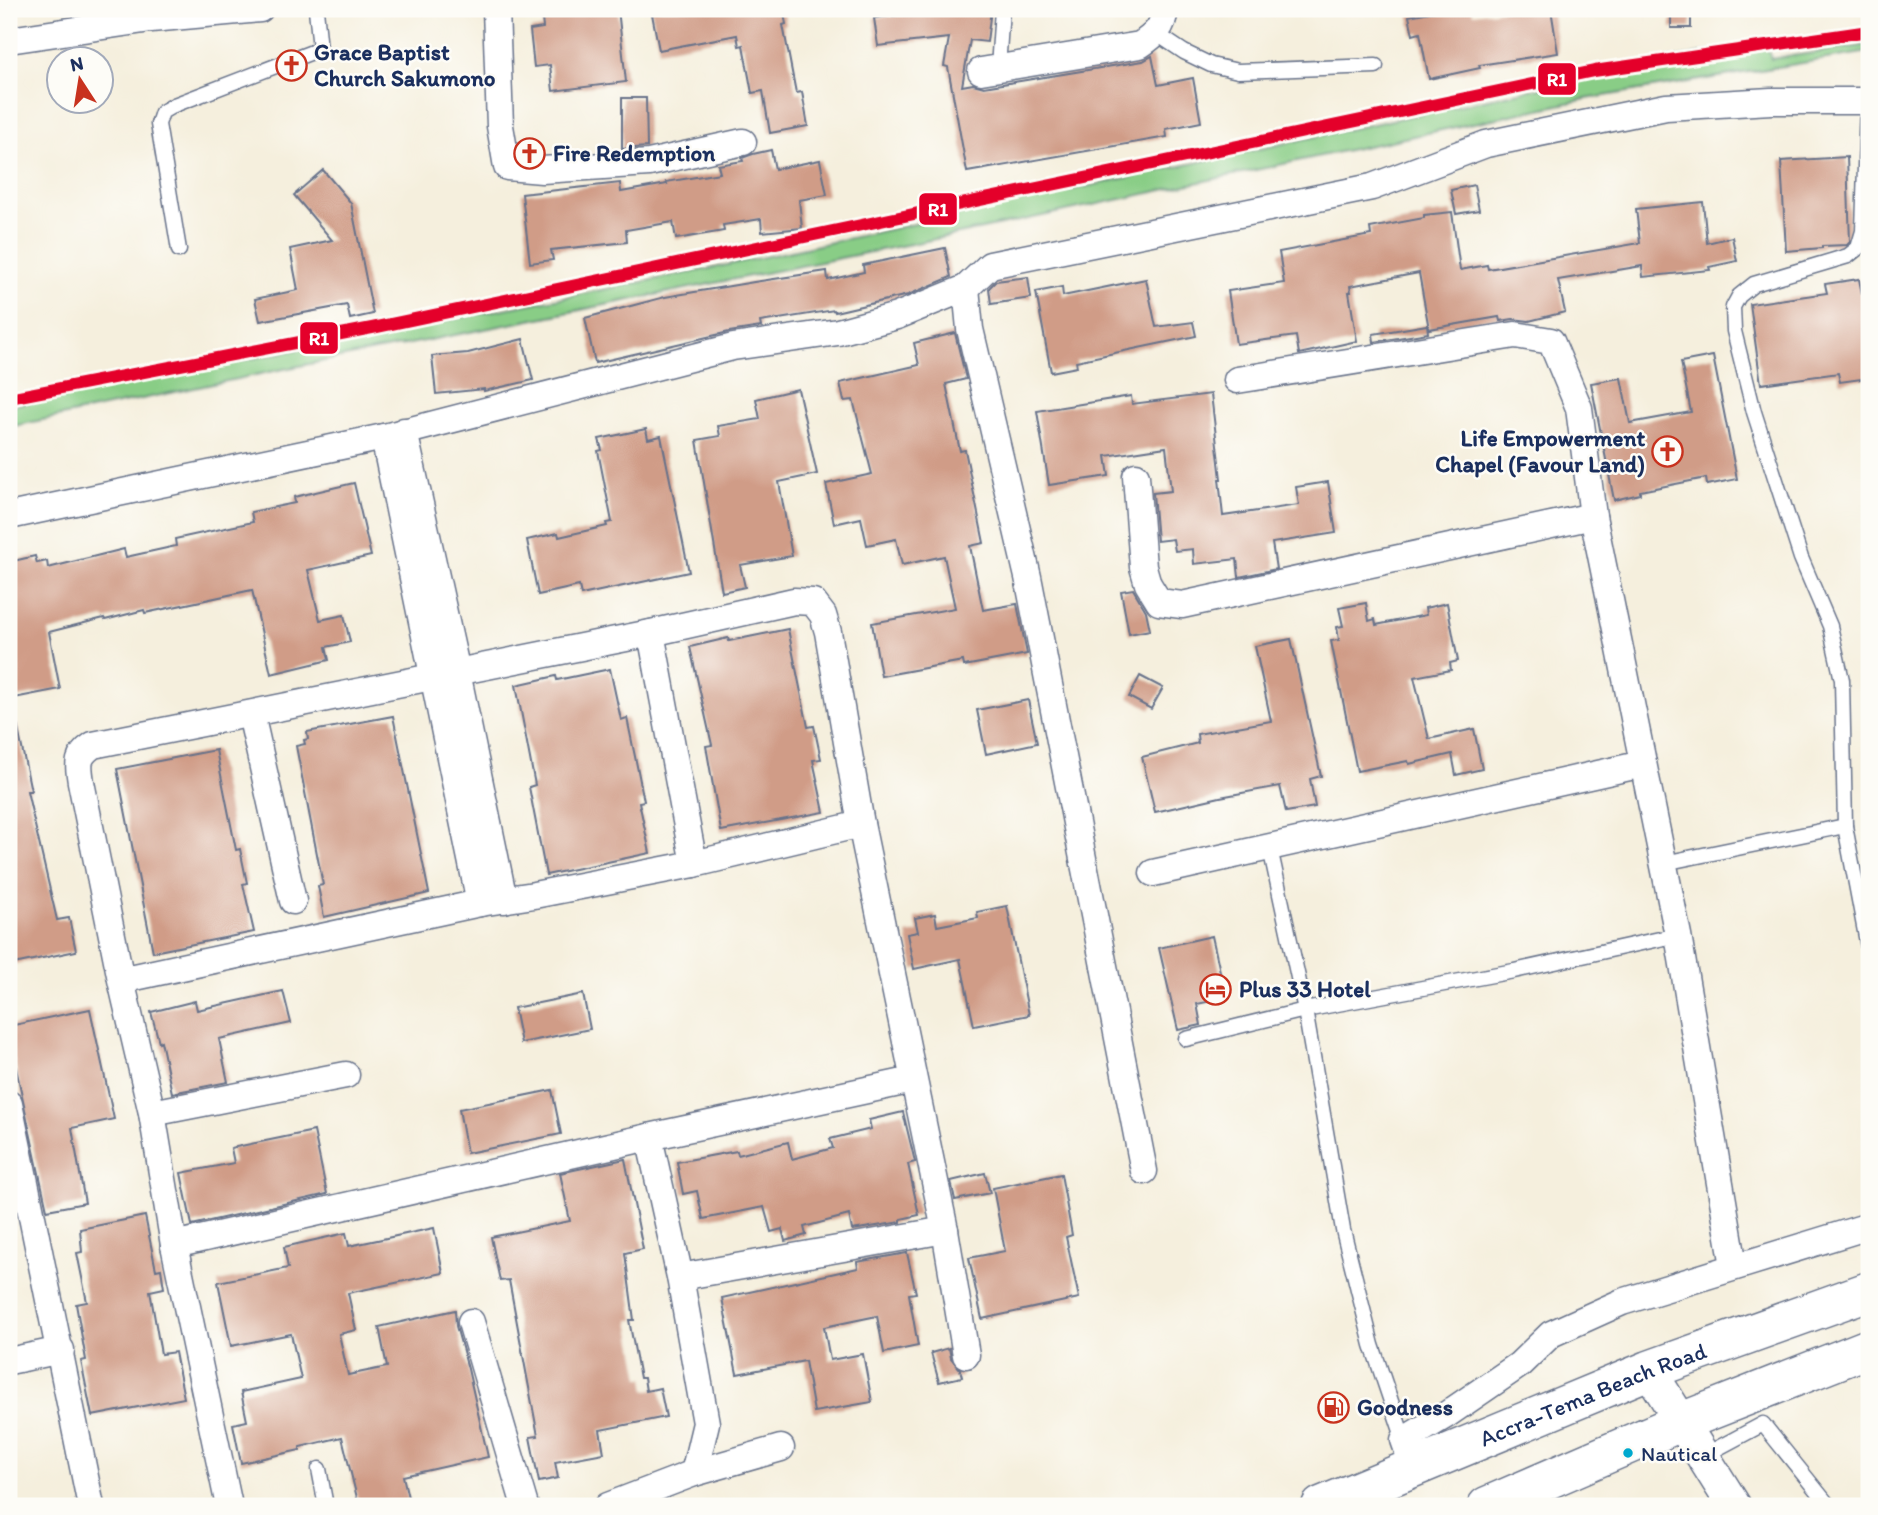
<svg xmlns="http://www.w3.org/2000/svg" width="1878" height="1515" viewBox="0 0 1878 1515" font-family="Itim,sans-serif">
  <style>
    .green { fill: #89cd86; stroke: #527e72; stroke-width: 2 }
    .building { fill: #d09c87 }
    .lines { fill: none; stroke-linecap: round; stroke-linejoin: round }
    .service-casing { stroke: #67728a; stroke-width: 17 }
    .minor-casing { stroke: #67728a; stroke-width: 29 }
    .tertiary-casing { stroke: #67728a; stroke-width: 36 }
    .primary-casing { stroke: #67728a; stroke-width: 41 }
    .service { stroke: #fff; stroke-width: 14 }
    .minor { stroke: #fff; stroke-width: 26 }
    .tertiary { stroke: #fff; stroke-width: 33 }
    .primary { stroke: #fff; stroke-width: 38 }
    .rail-1-casing { stroke: #fdfcf7; stroke-width: 18 }
    .rail-1 { stroke: #e4002b; stroke-width: 12 }
    .bus-dot { fill: #00a9ce; stroke: #fdfcf7; stroke-width: 2.5 }
    .labels { text-anchor: middle; stroke-width: 5; stroke-linejoin: round; paint-order: stroke }
    .bus-label { font-size: 21px; fill: #1b2f5e; stroke: #fdfcf7; text-anchor: start }
    .poi-label { font-size: 23px; font-weight: bold; fill: #1b2f5e; stroke: #fdfcf7; text-anchor: start }
    .street-label { font-size: 23px; fill: #1b2f5e; stroke: #fdfcf7 }
    .line-badge { stroke: #fdfcf7; stroke-width: 2.5 }
    .badge-label { font-size: 19px; text-anchor: middle; font-weight: bold; fill: #fff }
  </style>
  <rect width="100%" height="100%" fill="#fdfcf7"/>
  <filter id="ink" filterUnits="userSpaceOnUse"><feTurbulence type="fractalNoise" baseFrequency=".0143" numOctaves="2"/><feDisplacementMap in="SourceGraphic" scale="14" xChannelSelector="R" yChannelSelector="G"/><feConvolveMatrix kernelMatrix="1 2 1 2 8 2 1 2 1" color-interpolation-filters="sRGB"/></filter>
  <filter id="wash" filterUnits="userSpaceOnUse"><feTurbulence type="fractalNoise" baseFrequency=".00686" numOctaves="4" result="noise"/><feDisplacementMap in="SourceGraphic" scale="28" xChannelSelector="R" yChannelSelector="G"/><feGaussianBlur stdDeviation="1.57" result="paint"/><feColorMatrix in="noise" values="0 0 0 0 0 0 0 0 0 0 0 0 0 0 0 0 0 1.4 0 .05"/><feComposite in="paint" operator="in"/></filter>
  <g filter="url(#wash)">
    <rect width="100%" height="100%" fill="#f5efdd"/>
    <path class="green" d="M1766,42L1771,59L1869,45V52L1586,99L926,241L284,369L9,427V406L713,268L1662,61Z"/>
    <g id="blocks">
      <g class="building">
        <path d="M618,9L626,82L553,91L550,65L534,67L530,30L543,28L542,18Z"/>
        <path d="M651,9H783L786,24L783,25L796,93L802,92L808,126L770,133L763,91L752,93L743,45L739,46L737,35L659,50Z"/>
        <path d="M931,9H991L987,42L970,40L962,86L973,84L984,87L1143,61L1152,56L1158,85L1193,78L1201,122L1166,129L1167,137L967,172L948,67L944,66L949,38L878,46L874,18L930,11Z"/>
        <path d="M1446,9H1472L1473,14L1509,9H1551L1558,53L1479,65L1480,68L1429,79L1420,33L1413,35L1409,16Z"/>
        <rect x="1671" y="9" width="20" height="19"/>
        <path d="M622,98H646L647,147L622,149Z"/>
        <path d="M771,150L775,169L820,160L827,195L799,200L802,228L762,232L761,219L723,225L724,231L676,239L673,222L626,230L627,242L551,250L553,260L530,263L522,194L620,183L621,192L667,184L666,182L720,173L718,165L743,161L742,158L753,154Z"/>
        <path d="M1847,157L1850,242L1847,245L1822,246V248L1786,251L1781,161Z"/>
        <path d="M323,170L351,203L373,314L350,319L347,305L260,321L255,299L298,290L290,249L332,240L294,195Z"/>
        <path d="M1474,185L1479,210L1456,214L1451,190Z"/>
        <path d="M1703,202L1707,243L1732,237L1737,261L1709,267L1710,270L1643,277L1642,266L1558,280L1565,312L1529,321L1513,319L1500,321L1499,317L1429,329L1419,273L1350,286L1351,292H1349L1357,341L1299,354L1296,336L1236,344L1228,291L1284,283L1279,252L1371,235L1370,228L1424,218V215L1452,212L1460,270L1487,265L1488,269L1640,243L1636,209Z"/>
        <path d="M945,248L951,277L908,295L835,312L834,310L760,322L761,327L729,332L595,363L585,318L665,297L754,282L827,271L828,280L864,272L863,265Z"/>
        <path d="M1028,277L1031,298L991,304L989,288L996,281Z"/>
        <path d="M1146,279L1156,327L1193,322L1196,336L1076,361L1077,367L1051,372L1036,292L1062,287L1063,296Z"/>
        <path d="M1859,279L1862,294L1869,293V378L1840,382L1838,373L1761,384L1750,304L1827,293L1825,284Z"/>
        <path d="M1427,325L1428,333L1374,342L1373,334Z"/>
        <path d="M955,333L966,379L946,384L960,451L965,450L984,543L970,546L983,610L1017,604L1027,654L964,666L963,661L881,676L872,623L955,608L944,556L902,565L896,539L867,545L861,518L834,524L826,484L872,474L853,400L844,401L840,383L919,365L914,343Z"/>
        <path d="M523,339L533,380L484,391V389L436,394L432,356L468,353Z"/>
        <path d="M1713,356L1737,479L1707,485L1706,478L1640,491V494L1614,500L1591,383L1621,378L1630,423L1691,412L1681,362Z"/>
        <path d="M798,389L817,474L779,482L792,556L740,565L745,587L722,592L697,440L720,436L718,426L760,419L756,399Z"/>
        <path d="M1211,394L1221,479H1219L1223,516L1299,505L1296,487L1328,482L1336,533L1272,543L1276,569L1239,577L1237,559L1194,564L1193,549L1175,551L1173,539L1157,541L1153,493L1171,491L1166,447L1106,456L1109,476L1049,485L1037,411L1131,396L1132,404Z"/>
        <path d="M646,429L648,439L661,436L689,572L581,595L579,586L538,595L527,540L558,533L559,537L607,526L606,523L612,522L598,451L602,450L599,439Z"/>
        <path d="M354,483L371,556L308,570L320,620L344,615L350,642L326,647L329,660L271,674L252,590L145,613L144,610L105,620L104,618L49,632L60,689L9,699V562L35,556L37,563L47,561L48,568L124,549L126,557L176,546L175,539L253,522L251,512L295,503L294,497Z"/>
        <path d="M1133,589L1146,611L1150,630L1129,634L1121,591Z"/>
        <path d="M1366,603L1369,621L1375,619L1376,625L1426,615L1425,608L1447,603L1458,661L1450,663L1451,670L1414,677L1429,739L1474,729L1482,769L1456,775L1452,754L1409,764L1408,761L1357,771L1331,641L1339,640L1337,627L1343,626L1339,608Z"/>
        <path d="M788,629L808,727L814,726L821,759L813,760L824,812L721,831L706,746L712,745L690,647L728,638L729,641Z"/>
        <path d="M1291,639L1321,776L1310,779L1315,807L1286,812L1280,786L1220,797L1155,812L1142,757L1198,743L1197,734L1271,721L1255,646Z"/>
        <path d="M610,669L621,720L627,718L638,771L644,801L639,802L650,853L546,875L529,787L535,785L516,685L556,676L557,680Z"/>
        <path d="M1140,676L1163,688L1151,709L1129,697Z"/>
        <path d="M1028,700L1037,743L986,754L977,710Z"/>
        <path d="M393,716L429,893L324,917L318,886L323,885L296,746L305,744L304,740L308,739L307,732Z"/>
        <path d="M17,724L31,791H27L57,920L69,918L76,951L9,965V725Z"/>
        <path d="M216,750L236,850L240,849L247,883L243,884L254,932L153,952L117,769Z"/>
        <path d="M1007,906L1029,1015L974,1026L960,959L914,969L907,934L918,932L915,918L935,914L937,926L978,918L977,912Z"/>
        <path d="M1212,936L1226,998L1197,1004L1201,1025L1178,1030L1159,948Z"/>
        <path d="M283,991L291,1023L219,1039L228,1082L172,1093L161,1041L159,1042L151,1012L195,1001L197,1010Z"/>
        <path d="M583,994L590,1029L521,1043L514,1008Z"/>
        <path d="M90,1009L114,1119L72,1128L85,1203L47,1210L9,1036V1026Z"/>
        <path d="M552,1090L561,1134L467,1153L459,1109Z"/>
        <path d="M903,1112L915,1162L908,1164L919,1215L901,1219V1222L852,1230L849,1215L804,1227L806,1235L785,1241L782,1229L771,1232L764,1207L703,1219L697,1191L683,1194L677,1162L737,1151L738,1155L788,1142L792,1159L833,1148L830,1139L871,1129L869,1120Z"/>
        <path d="M314,1131L327,1194L192,1225L181,1173L234,1163L231,1148Z"/>
        <path d="M625,1159L643,1249L625,1253L634,1320H629L640,1378H644L646,1391L660,1388L666,1417L600,1430L604,1453L555,1462L558,1478L539,1482L530,1437L538,1436L509,1280L500,1281L491,1237L570,1221L560,1173Z"/>
        <path d="M985,1173L990,1193L955,1200L951,1181Z"/>
        <path d="M1061,1174L1072,1235L1066,1237L1079,1298L982,1319L969,1258L1005,1251L993,1188Z"/>
        <path d="M145,1216L156,1270L161,1269L164,1288L150,1291L161,1354L175,1352L184,1398L92,1416L81,1361L86,1360L76,1304L87,1302L77,1253L82,1252L80,1229Z"/>
        <path d="M434,1228L443,1273L348,1293L356,1330L339,1334L348,1375L387,1367L379,1327L455,1310L456,1326L468,1369L488,1457L403,1476L410,1506H359L342,1437L300,1447V1450L241,1463L233,1424L247,1421L241,1392L301,1379L291,1334L231,1346L218,1282L288,1268L284,1247L346,1233L349,1246Z"/>
        <path d="M907,1253L916,1293L909,1294L918,1346L884,1353L877,1316L824,1327L830,1360L863,1354L872,1402L814,1412L805,1361L737,1374L722,1298L858,1268L857,1262Z"/>
        <path d="M949,1348L951,1358L960,1369L962,1377L939,1382L931,1353Z"/>
      </g>
    </g>
  </g>
  <g filter="url(#ink)">
    <use href="#blocks" fill-opacity="0" stroke="#67728a" stroke-width="2"/>
    <g class="lines">
      <defs>
        <g id="service">
          <path d="M1157,34L1184,52L1211,65L1238,71L1376,66"/>
          <path d="M998,68L1002,9"/>
          <path d="M1867,101L1863,231L1858,248L1848,256L1754,284L1739,296L1733,307L1734,331L1754,412L1801,558L1830,626L1842,680L1845,826L1869,953"/>
          <path d="M179,250L158,124L162,112L174,105L320,49L316,9"/>
          <path d="M1270,848L1305,1010L1343,1230L1372,1345L1404,1440"/>
          <path d="M1664,863L1845,826"/>
          <path d="M1186,1039L1305,1010L1514,971L1678,935"/>
          <path d="M1703,1456L1763,1424L1829,1506"/>
          <path d="M319,1469L326,1506"/>
        </g>
        <g id="minor">
          <path d="M496,9L500,126L507,167L542,170L649,163L743,142"/>
          <path d="M9,40L151,19L260,9"/>
          <path d="M981,71L1140,45C1155,35 1163,28 1165,9"/>
          <path d="M966,288L970,329L1028,577L1144,1171"/>
          <path d="M1237,380L1515,335L1551,341L1579,408L1593,516L1678,935L1734,1266"/>
          <path d="M404,431L457,672L504,900"/>
          <path d="M384,437L480,903"/>
          <path d="M1136,476L1143,567L1148,584L1159,602L1182,605L1593,516"/>
          <path d="M9,516L384,437L733,347L838,332L897,316L966,288L990,265L1372,187L1486,144L1666,107L1771,101H1869"/>
          <path d="M651,633L694,864"/>
          <path d="M251,714L293,901"/>
          <path d="M861,824L945,1230L966,1355"/>
          <path d="M1153,873L1643,764"/>
          <path d="M121,980L480,903L534,895L694,864L861,824L828,632L823,615L813,602L794,601L651,633L93,745C77,756 78,763 81,782L121,980L152,1113L174,1245L229,1506"/>
          <path d="M9,1104L91,1506"/>
          <path d="M152,1113L346,1075"/>
          <path d="M649,1137L680,1277L706,1423L694,1473"/>
          <path d="M174,1245L649,1137L913,1080"/>
          <path d="M680,1277L945,1230"/>
          <path d="M471,1322L525,1506"/>
          <path d="M9,1361L61,1350"/>
          <path d="M1414,1468L1404,1440L1446,1415L1519,1365L1551,1334L1622,1302L1869,1226"/>
          <path d="M608,1506L694,1473L781,1448"/>
        </g>
        <path id="tertiary" d="M1649,1370L1734,1506"/>
        <g id="primary">
          <path id="s1" d="M1321,1506L1649,1370L1869,1291"/>
          <path d="M1487,1506L1681,1422L1869,1348"/>
        </g>
      </defs>
      <use href="#service" class="service-casing"/>
      <use href="#minor" class="minor-casing"/>
      <use href="#tertiary" class="tertiary-casing"/>
      <use href="#primary" class="primary-casing"/>
      <use href="#service" class="service"/>
      <use href="#minor" class="minor"/>
      <use href="#tertiary" class="tertiary"/>
      <use href="#primary" class="primary"/>
      <defs>
        <path id="rail-1" d="M9,398L372,328L1594,71L1869,31"/>
      </defs>
      <use href="#rail-1" class="rail-1-casing"/>
      <use href="#rail-1" class="rail-1"/>
    </g>
  </g>
  <defs>
    <symbol id="church-ring" viewBox="-11 -11 22 22"><circle r="9.5" fill="#fdfcf7" stroke="#c8321e" stroke-width="1.5"/><path d="M-1.2-6h2.4v3.5h3.3v2.4h-3.3V6h-2.4V-.1h-3.3v-2.4h3.3Z" fill="#c8321e"/></symbol>
    <symbol id="hotel-ring" viewBox="-11 -11 22 22"><circle r="9.5" fill="#fdfcf7" stroke="#c8321e" stroke-width="1.5"/><path d="M-6-4.5h1.5V1H6V5H4.5V3h-9V5H-6ZM-4 0a1.8 1.8 0 1 1 3.6 0ZM.5 0V-2.5h3Q6-2.5 6 0Z" fill="#c8321e"/></symbol>
    <symbol id="fuel-ring" viewBox="-11 -11 22 22"><circle r="9.5" fill="#fdfcf7" stroke="#c8321e" stroke-width="1.5"/><path d="M-5.5-6h7V0h2V4h1.3V-2.5L3-4.5l.8-.8L6-3V5H2.5V1h-1V6h-7ZM-4.2-4.7v3.2H.2V-4.7Z" fill="#c8321e"/></symbol>
  </defs>
  <g fill-rule="evenodd">
    <use href="#church-ring" x="274" y="48" width="35" height="35"/>
    <use href="#church-ring" x="512" y="136" width="35" height="35"/>
    <use href="#church-ring" x="1650" y="434" width="35" height="35"/>
    <use href="#hotel-ring" x="1198" y="972" width="35" height="35"/>
    <use href="#fuel-ring" x="1316" y="1390" width="35" height="35"/>
  </g>
  <circle class="bus-dot" cx="1628" cy="1453" r="6"/>
  <g class="labels">
    <g class="bus-label">
      <text x="1641" y="1461">Nautical</text>
    </g>
    <g class="poi-label">
      <text x="314" y="60">Grace Baptist<tspan x="314" dy="26">Church Sakumono</tspan></text>
      <text x="553" y="161">Fire Redemption</text>
      <text x="1645" y="446" text-anchor="end">Life Empowerment<tspan x="1645" dy="26">Chapel (Favour Land)</tspan></text>
      <text x="1239" y="997">Plus 33 Hotel</text>
      <text x="1357" y="1415">Goodness</text>
    </g>
    <g class="street-label">
      <text dy="8" stroke="none"><textPath href="#s1" startOffset="294">Accra-Tema Beach Road</textPath></text>
    </g>
  </g>
  <g class="line-badge">
    <rect x="1537" y="62" width="40" height="34" rx="7" fill="#e4002b"/>
    <rect x="918" y="192" width="40" height="34" rx="7" fill="#e4002b"/>
    <rect x="299" y="321" width="40" height="34" rx="7" fill="#e4002b"/>
  </g>
  <g class="badge-label">
    <text x="1557" y="86">R1</text>
    <text x="938" y="216">R1</text>
    <text x="319" y="345">R1</text>
  </g>
  <rect width="1878" height="1515" fill="none" stroke="#fdfcf7" stroke-width="35"/>
  <g transform="translate(80 80) rotate(348)"><circle r="33" fill="#fdfcf7" stroke="#a3aaba" stroke-width="2"/>
  <path d="M0-5L12 26L0 18L-12 26Z" fill="#c8321e"/>
  <text y="-10" font-size="19" font-weight="bold" text-anchor="middle" fill="#1b2f5e">N</text>
  </g>
</svg>
